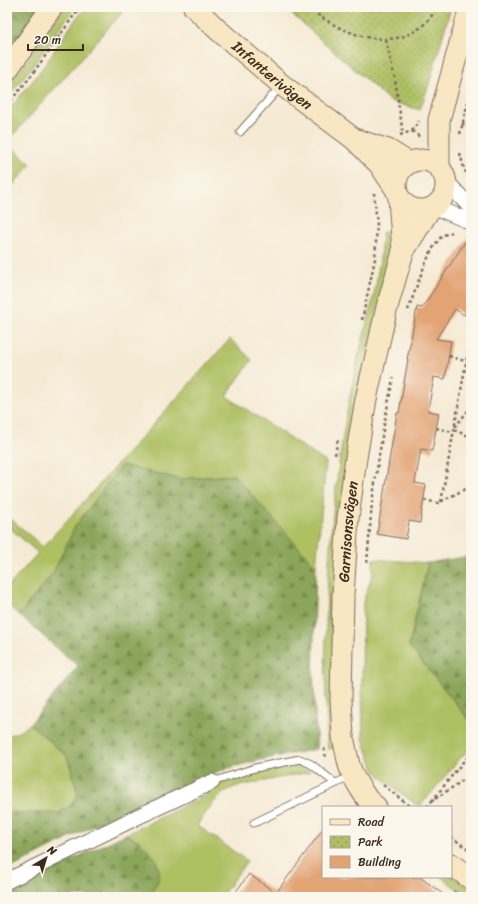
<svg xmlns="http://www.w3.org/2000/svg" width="478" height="904" viewBox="0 0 478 904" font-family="Sriracha,sans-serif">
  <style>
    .grass { fill: #afc064; stroke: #757541 }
    .forest { fill: url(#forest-firs); stroke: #63683c }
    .park { fill: url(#park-dots); stroke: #757541 }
    .building { fill: #e2a374 }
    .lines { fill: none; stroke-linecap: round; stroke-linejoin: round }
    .lane-casing { stroke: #7c6d5e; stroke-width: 9 }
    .street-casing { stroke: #7c6d5e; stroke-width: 17 }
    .secondary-casing { stroke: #7c6d5e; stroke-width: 23 }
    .path { stroke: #7c6d5e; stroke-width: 2.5; stroke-dasharray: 3 3; stroke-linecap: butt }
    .lane { stroke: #fff; stroke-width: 7 }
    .street { stroke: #fff; stroke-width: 15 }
    .secondary { stroke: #f9e7c3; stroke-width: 21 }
    .labels { text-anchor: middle; stroke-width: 3; stroke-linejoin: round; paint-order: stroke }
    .street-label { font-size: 15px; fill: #3b2a1e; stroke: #fbf7ec }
  </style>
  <defs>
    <pattern id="forest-firs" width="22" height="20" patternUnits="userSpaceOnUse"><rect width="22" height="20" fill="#8ba65a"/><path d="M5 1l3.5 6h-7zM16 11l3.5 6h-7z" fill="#73874a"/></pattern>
    <pattern id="park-dots" width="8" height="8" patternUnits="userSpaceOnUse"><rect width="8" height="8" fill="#afc064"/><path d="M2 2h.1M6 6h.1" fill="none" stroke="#909c52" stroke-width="1.8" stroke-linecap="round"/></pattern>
  </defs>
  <rect width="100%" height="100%" fill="#fbf7ec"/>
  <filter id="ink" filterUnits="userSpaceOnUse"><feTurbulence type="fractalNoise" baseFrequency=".025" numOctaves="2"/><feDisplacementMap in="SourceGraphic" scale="8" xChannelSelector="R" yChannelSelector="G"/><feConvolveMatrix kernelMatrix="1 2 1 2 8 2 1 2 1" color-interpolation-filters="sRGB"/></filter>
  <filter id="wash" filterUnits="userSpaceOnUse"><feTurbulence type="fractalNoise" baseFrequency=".012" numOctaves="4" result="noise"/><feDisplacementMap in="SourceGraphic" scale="16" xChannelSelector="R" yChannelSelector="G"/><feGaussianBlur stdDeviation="0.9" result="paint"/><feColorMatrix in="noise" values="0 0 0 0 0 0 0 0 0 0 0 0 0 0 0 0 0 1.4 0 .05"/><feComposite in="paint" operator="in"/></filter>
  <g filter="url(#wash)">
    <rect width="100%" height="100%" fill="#f5ead4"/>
    <g class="grass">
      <path d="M64,7H75L32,67L7,98V86L22,68Z"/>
      <path d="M87,7H127L7,142V112L39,73L77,17Z"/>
      <path d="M7,143L31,164L7,192Z"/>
      <path d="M384,232H389L387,261L382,291L361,377L336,748L328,749C325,708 325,668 326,628C328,543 337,459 354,375C361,341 373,307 378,272C381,259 381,246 382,233Z"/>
      <path d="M230,339L252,360L226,396L326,462L316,567L234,475L179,479L122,465L76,525L53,573L19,615L7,604V588L38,553L10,528L11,519L43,547Z"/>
      <path d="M373,559L428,563L409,646L471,722V749L462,756L421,805L415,804L383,779L374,770L363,739L362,680L363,602L373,573Z"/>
      <path d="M30,724L67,756L78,794L71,806L58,813H7V736L19,732Z"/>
      <path d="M294,767H300L310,772L234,787C216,795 209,809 197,825L247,861L221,897H150L159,877L139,841L126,834L205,796L213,787L257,773L281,768Z"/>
      <path d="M451,875L471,890V897H468L441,877H451Z"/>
    </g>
    <g class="forest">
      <path d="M7,7H39L25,31L7,54Z"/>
      <path d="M122,465L179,479L234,475L316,567L313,672L317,749C280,756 243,762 208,775C138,800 73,837 7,870V813H58L71,806L78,794L67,756L30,724L78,666L19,615L53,573L76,525Z"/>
      <path d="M471,556V722L409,646L428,563Z"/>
      <path d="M126,834C142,843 161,856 159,877C158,883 152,891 150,897L108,896L7,897V891Z"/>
    </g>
    <path class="park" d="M284,7H451L430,81L420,110L390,101Z"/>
    <g id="blocks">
      <g class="building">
        <path d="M471,233V304L464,315L455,309L436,339L451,341L445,379L434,377L428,411L439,413L432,451L421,449L415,483L426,485L420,523L409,521L406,539L377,534L397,413H399L408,359H407L409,350L417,307L422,308Z"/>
        <path d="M323,829V877H420L447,897H232L249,874L276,893Z"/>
      </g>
    </g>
  </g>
  <g filter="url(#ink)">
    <use href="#blocks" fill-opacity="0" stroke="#7c6d5e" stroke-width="1"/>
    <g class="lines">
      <defs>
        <g id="lane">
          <path d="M240,132L281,86"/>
          <path d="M212,782L255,768L300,759L311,764L335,783"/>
          <path d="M254,823L351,776"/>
        </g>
        <g id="street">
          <path d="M446,181L471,208"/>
          <path d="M435,207L471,222"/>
          <path d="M7,881L139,816L212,782"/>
        </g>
        <g id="secondary">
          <path id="s1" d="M194,7L218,30L282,85L354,139L379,164L396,189"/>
          <path d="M7,70L52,7"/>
          <path d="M357,140L388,150L409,163"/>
          <circle cx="421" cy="185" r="25"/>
          <path d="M439,167V120L470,7"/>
          <path d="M399,199L403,252"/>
          <path id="s2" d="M376,807L368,800L360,788L353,776L349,765L343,737L341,700L343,595L348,518L356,458L366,399L387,307L403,252L430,209"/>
          <path d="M451,864L471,879"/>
        </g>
      </defs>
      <use href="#lane" class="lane-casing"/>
      <use href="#street" class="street-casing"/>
      <use href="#secondary" class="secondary-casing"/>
      <g class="path">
        <path d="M308,7C344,38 409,60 437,7"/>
        <path d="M386,40L395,79L403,134"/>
        <path d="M7,105L31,76L80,7"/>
        <path d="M462,123L471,130"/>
        <path d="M412,131L420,137"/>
        <path d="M460,134L471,90"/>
        <path d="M400,135L412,131L419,121"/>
        <path d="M460,153L463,165L469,180"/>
        <path d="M408,310C415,293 429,244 444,235C446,234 450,233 452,232"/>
        <path d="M362,320L375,259L377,225L374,193"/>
        <path d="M449,356L471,363"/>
        <path d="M455,427L471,407"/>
        <path d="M436,428L453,432"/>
        <path d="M454,430L471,437"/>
        <path d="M335,455L338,439"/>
        <path d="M424,500L438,503L471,486"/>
        <path d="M441,502L471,335"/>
        <path d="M367,563L372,503L383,430L393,378"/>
        <path d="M324,748L326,758"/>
        <path d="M383,785L411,807"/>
        <path d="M432,801L462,763L471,754"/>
        <path d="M427,807L432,801L471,775"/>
        <path d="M451,837L471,851"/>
        <path d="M451,897L455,891"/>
      </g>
      <use href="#lane" class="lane"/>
      <use href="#street" class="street"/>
      <use href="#secondary" class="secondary"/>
    </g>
  </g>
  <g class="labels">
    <g class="street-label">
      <text dy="5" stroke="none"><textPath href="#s1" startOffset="104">Infanterivägen</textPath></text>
      <text dy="5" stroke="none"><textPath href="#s2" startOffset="285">Garnisonsvägen</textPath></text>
    </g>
  </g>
  <rect width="478" height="904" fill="none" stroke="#fbf7ec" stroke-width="24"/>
  <rect x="322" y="806" width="130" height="72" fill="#fbf7ec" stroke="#aea59a"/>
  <rect x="330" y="819" width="20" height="6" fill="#f9e7c3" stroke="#aea59a"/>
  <text x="358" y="826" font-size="12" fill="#3b2a1e">Road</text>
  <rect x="330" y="836" width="20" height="12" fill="url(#park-dots)" stroke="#aea59a"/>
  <text x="358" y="846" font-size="12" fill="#3b2a1e">Park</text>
  <rect x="330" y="856" width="20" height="12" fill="#e2a374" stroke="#aea59a"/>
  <text x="358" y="866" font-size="12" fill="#3b2a1e">Building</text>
  <g transform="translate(46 858) rotate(38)" stroke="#fbf7ec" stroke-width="3" paint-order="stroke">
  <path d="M0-3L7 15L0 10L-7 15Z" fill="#3b2a1e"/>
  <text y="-6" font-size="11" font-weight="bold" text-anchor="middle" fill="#3b2a1e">N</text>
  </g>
  <path d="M28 44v6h55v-6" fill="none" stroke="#3b2a1e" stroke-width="2"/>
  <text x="34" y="44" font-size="12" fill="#3b2a1e" stroke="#fbf7ec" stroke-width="3" paint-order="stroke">20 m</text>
</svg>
